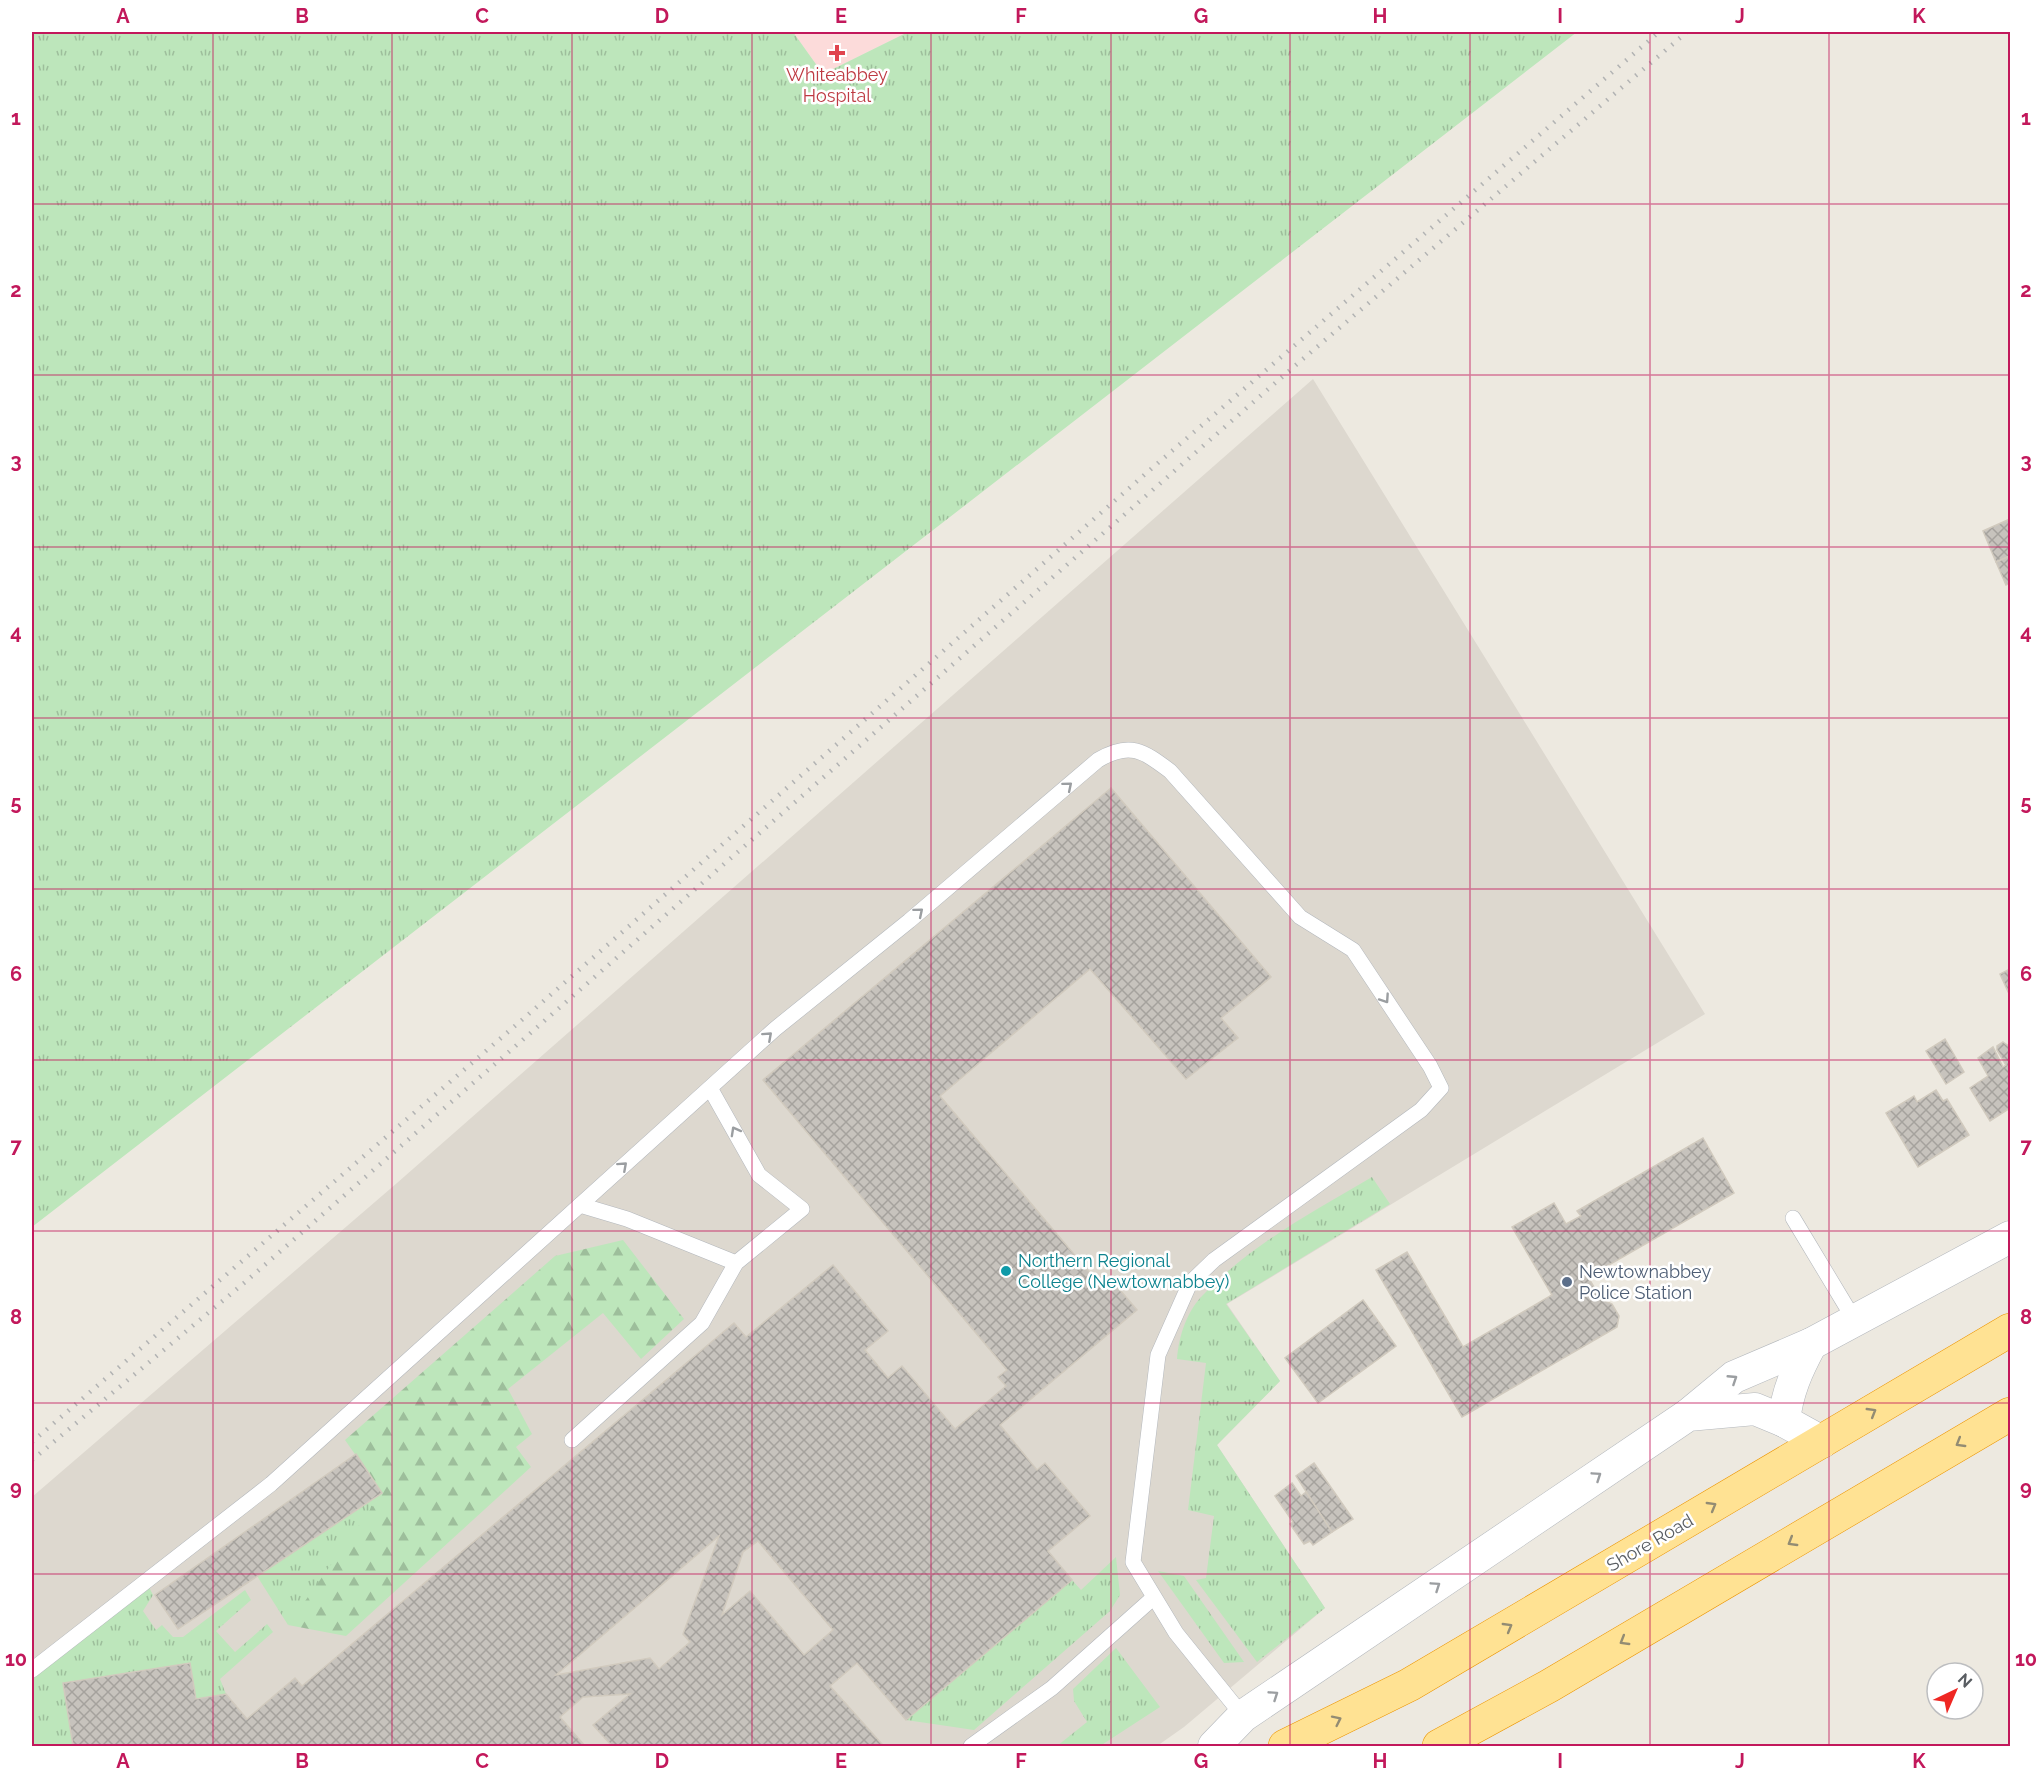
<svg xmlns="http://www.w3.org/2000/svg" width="2042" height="1778" viewBox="0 0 2042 1778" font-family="Raleway,sans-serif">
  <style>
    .education { fill: #ddd8cf }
    .medical { fill: #fcdbda }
    .grass { fill: url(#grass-tufts) }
    .forest { fill: url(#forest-firs) }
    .building { fill: url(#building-cross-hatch); stroke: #d1cabe; stroke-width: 1.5; fill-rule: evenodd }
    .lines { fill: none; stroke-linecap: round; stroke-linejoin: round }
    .service-casing { stroke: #b3b7bc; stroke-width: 16 }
    .minor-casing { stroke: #b3b7bc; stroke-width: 33 }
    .trunk-casing { stroke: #ec9500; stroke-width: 34 }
    .service { stroke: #fff; stroke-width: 15 }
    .minor { stroke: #fff; stroke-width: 32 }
    .trunk { stroke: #ffe293; stroke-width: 33 }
    .rail { stroke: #b2b3b3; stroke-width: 4.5; stroke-dasharray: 1.5 8; stroke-linecap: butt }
    .oneway { stroke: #9b9ea1 }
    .oneway2 { stroke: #938c73 }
    .grid { fill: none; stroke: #c2185b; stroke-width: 1.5; stroke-opacity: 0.55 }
    .health-dot { fill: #e0444e; stroke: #fff; stroke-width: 2 }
    .culture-dot { fill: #0f9aa8; stroke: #fff; stroke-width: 2 }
    .service-dot { fill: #5c6f8a; stroke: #fff; stroke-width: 2 }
    .labels { text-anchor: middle; stroke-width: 5; stroke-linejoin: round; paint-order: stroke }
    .health-label { font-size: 18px; fill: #be3a42; stroke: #fff }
    .culture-label { font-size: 18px; fill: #0d838f; stroke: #fff; text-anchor: start }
    .service-label { font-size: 18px; fill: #4e5e75; stroke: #fff; text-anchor: start }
    .street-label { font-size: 18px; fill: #595d62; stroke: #fff }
    .neatline { fill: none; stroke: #c2185b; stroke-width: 2 }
    .grid-label { font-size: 20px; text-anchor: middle; font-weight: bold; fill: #c2185b }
  </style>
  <defs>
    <pattern id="grass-tufts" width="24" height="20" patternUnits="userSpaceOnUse" patternTransform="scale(1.5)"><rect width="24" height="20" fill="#bde6bb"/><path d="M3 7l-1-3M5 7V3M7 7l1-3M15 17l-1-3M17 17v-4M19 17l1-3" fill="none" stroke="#9dbe9b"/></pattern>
    <pattern id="forest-firs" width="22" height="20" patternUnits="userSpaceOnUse" patternTransform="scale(1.5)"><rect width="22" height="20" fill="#bde6bb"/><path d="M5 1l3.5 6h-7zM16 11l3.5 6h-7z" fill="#9dbe9b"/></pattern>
    <pattern id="building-cross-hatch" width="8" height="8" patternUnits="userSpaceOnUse" patternTransform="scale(1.5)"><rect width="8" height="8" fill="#c7c3bd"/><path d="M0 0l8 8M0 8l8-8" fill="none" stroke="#a5a29d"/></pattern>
  </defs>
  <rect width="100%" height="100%" fill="#ede9e0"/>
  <path class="education" d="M1313,379L1705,1014L1227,1304L1280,1381L1217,1445L1325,1608L1184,1727L1157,1746H32V1497L397,1183Z"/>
  <path class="medical" d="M793,32H908L823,74Z"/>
  <g class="grass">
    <path d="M32,32H793L823,74L908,32H1577L32,1227Z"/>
    <path d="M1372,1177L1390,1204L1226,1304L1280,1381L1217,1445L1325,1608L1257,1662L1196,1580L1206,1578L1214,1516L1188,1510L1206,1363L1177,1359C1179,1335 1187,1310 1205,1293C1252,1244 1314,1211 1372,1177Z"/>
    <path d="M382,1493L312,1599L288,1625L257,1576Z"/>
    <path d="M1116,1557L1120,1595L1110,1611L974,1730L906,1720L1072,1580L1081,1590Z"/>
    <path d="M1158,1571L1184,1576L1244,1662L1224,1663Z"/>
    <path d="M146,1581L153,1595L143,1611L156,1630L162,1625L173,1637H183L245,1590L251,1600L216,1631L235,1652L267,1624L273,1632L220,1679L226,1694L196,1699L190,1663L63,1683L73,1746H32V1660Z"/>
    <path d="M1116,1648L1160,1707L1100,1746H1057L1087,1722L1074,1701L1073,1689Z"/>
  </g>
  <path class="forest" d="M623,1240L684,1319L641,1359L603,1313L508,1389L532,1434L516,1447L531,1467L346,1636L288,1625L382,1493L345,1440L555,1256Z"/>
  <g class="building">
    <path d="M2010,519V556L1996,562L1983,531Z"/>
    <path d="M2010,556V583L2006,585L1996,562Z"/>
    <path d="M1111,788L1271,977L1221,1018L1238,1038L1186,1079L1090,969L940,1096L1100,1285L1109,1277L1137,1310L1000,1425L1037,1470L1045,1463L1090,1516L1048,1551L1072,1580L906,1720L857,1663L830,1686L882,1744L879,1746H612L593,1725L630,1694L583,1697L560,1717L585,1746H73L63,1683L190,1663L196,1699L226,1694L247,1719L295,1678L302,1686L734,1323L746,1337L833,1265L888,1331L865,1350L888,1378L902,1366L955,1429L1006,1386L998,1377L1007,1370L763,1080ZM719,1536L683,1634L690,1642L659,1669L650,1658L556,1675ZM758,1541L833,1630L804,1655L750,1591L722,1615L743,1552Z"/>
    <path d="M2010,969V996L2000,974Z"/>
    <path d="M1945,1039L1964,1072L1946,1084L1926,1051Z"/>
    <path d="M2003,1042L2010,1047V1108L1990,1121L1970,1088L1988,1076L1978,1058L1993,1047L2003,1067L2006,1065L1997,1050V1046Z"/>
    <path d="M1936,1090L1943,1101L1947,1099L1969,1135L1918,1167L1886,1113L1914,1096L1917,1102Z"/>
    <path d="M1703,1138L1734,1193L1588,1277L1601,1299L1612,1304L1619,1316L1617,1327L1462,1417L1376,1270L1407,1252L1463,1347L1552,1295L1512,1227L1554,1203L1566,1224L1581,1216L1577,1211Z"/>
    <path d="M1363,1300L1396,1346L1318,1403L1285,1358Z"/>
    <path d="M356,1454L382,1493L178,1629L155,1595Z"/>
    <path d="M1314,1463L1353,1519L1332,1532L1296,1476Z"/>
    <path d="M1292,1483L1301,1496L1306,1492L1332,1532L1313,1545L1310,1541L1304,1544L1290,1524L1293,1522L1275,1496Z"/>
  </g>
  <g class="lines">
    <defs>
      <g id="service">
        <path d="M580,1205L627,1219L736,1263"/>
        <path d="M1793,1218L1855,1321"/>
        <path d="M572,1440L702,1323L736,1263L802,1209L759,1175L710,1088"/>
        <path d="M32,1670L271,1484L775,1029L909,921L1098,760C1130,741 1143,751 1170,771L1300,917L1353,950L1430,1066L1441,1088L1421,1110L1214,1260L1190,1283L1158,1355L1133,1562L1176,1633L1243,1716"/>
        <path d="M971,1746L1052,1688L1153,1598"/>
      </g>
      <g id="minor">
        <path d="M1688,1415L1734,1377L1811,1344L2010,1237"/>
        <path d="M1784,1421C1787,1392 1797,1370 1811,1344"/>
        <path d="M1214,1746L1243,1716L1688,1415L1755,1409L1784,1421L1822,1442"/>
      </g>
      <g id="trunk">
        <path d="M1285,1746L1409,1685L2010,1330"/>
        <path d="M1439,1746L1549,1686L2010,1414"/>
      </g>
    </defs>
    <use href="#service" class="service-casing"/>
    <use href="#minor" class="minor-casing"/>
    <use href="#trunk" class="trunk-casing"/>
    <use href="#service" class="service"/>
    <use href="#minor" class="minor"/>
    <use href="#trunk" class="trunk"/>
    <g class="rail">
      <path d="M32,1442L523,1019L1151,469L1659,32"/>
      <path d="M32,1460L244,1283L1297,364L1687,32"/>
    </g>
  </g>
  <defs><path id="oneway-chevron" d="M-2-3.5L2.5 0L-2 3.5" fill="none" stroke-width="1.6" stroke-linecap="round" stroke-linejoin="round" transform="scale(1.5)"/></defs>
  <g class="oneway">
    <use href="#oneway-chevron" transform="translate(1068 786) rotate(-40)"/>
    <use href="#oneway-chevron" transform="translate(919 912) rotate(-40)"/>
    <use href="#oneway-chevron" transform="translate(1385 999) rotate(56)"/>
    <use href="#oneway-chevron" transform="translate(768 1036) rotate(-42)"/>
    <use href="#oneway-chevron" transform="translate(735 1131) rotate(-119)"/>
    <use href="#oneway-chevron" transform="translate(623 1166) rotate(-42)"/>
    <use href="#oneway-chevron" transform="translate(1733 1379) rotate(-33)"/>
    <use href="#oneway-chevron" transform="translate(1597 1476) rotate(-34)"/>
    <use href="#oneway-chevron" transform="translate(1436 1586) rotate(-34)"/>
    <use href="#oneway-chevron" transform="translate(1274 1695) rotate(-34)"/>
  </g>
  <g class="oneway2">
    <use href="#oneway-chevron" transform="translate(1872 1412) rotate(-31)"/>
    <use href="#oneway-chevron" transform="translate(1960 1443) rotate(149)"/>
    <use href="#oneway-chevron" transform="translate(1712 1506) rotate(-30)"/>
    <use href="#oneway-chevron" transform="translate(1792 1542) rotate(149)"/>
    <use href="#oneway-chevron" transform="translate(1508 1627) rotate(-30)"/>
    <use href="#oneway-chevron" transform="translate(1624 1641) rotate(149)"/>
    <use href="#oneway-chevron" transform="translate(1337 1720) rotate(-26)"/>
  </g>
  <path class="grid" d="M213,32V1746M392,32V1746M572,32V1746M752,32V1746M931,32V1746M1111,32V1746M1290,32V1746M1470,32V1746M1650,32V1746M1829,32V1746M32,204H2010M32,375H2010M32,547H2010M32,718H2010M32,889H2010M32,1060H2010M32,1231H2010M32,1403H2010M32,1574H2010"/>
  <path class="health-dot" d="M834 44h6v6h6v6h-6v6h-6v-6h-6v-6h6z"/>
  <circle class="culture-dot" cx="1006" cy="1271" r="6"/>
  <circle class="service-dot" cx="1567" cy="1282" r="6"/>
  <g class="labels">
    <g class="health-label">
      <text x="837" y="81">Whiteabbey<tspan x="837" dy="21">Hospital</tspan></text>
    </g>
    <g class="culture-label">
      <text x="1018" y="1267">Northern Regional<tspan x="1018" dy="21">College (Newtownabbey)</tspan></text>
    </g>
    <g class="service-label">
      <text x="1579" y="1278">Newtownabbey<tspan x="1579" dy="21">Police Station</tspan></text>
    </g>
    <g class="street-label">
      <text transform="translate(1650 1543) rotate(-30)" y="6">Shore Road</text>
    </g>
  </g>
  <rect width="2042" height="1778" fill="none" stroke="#ffffff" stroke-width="66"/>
  <g transform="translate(1955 1691) rotate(44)"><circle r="28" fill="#ffffff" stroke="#bdbec0" stroke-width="1.5"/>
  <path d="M0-4.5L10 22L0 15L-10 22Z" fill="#ef2723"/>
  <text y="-9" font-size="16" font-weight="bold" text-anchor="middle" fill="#595d62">N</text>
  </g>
  <rect x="33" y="33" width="1976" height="1712" class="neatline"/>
  <g class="grid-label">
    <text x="123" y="23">A</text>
    <text x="302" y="23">B</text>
    <text x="482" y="23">C</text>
    <text x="662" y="23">D</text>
    <text x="841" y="23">E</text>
    <text x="1021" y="23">F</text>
    <text x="1201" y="23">G</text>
    <text x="1380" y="23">H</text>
    <text x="1560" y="23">I</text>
    <text x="1740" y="23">J</text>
    <text x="1919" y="23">K</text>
    <text x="16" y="125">1</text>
    <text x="2026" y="125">1</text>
    <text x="16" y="297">2</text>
    <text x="2026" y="297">2</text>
    <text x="16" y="468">3</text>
    <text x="2026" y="468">3</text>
    <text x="16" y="639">4</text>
    <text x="2026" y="639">4</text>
    <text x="16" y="810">5</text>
    <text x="2026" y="810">5</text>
    <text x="16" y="981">6</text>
    <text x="2026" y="981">6</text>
    <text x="16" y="1153">7</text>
    <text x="2026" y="1153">7</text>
    <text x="16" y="1324">8</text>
    <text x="2026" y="1324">8</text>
    <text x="16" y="1495">9</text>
    <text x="2026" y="1495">9</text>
    <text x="16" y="1666">10</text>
    <text x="2026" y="1666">10</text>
    <text x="123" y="1768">A</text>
    <text x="302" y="1768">B</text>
    <text x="482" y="1768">C</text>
    <text x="662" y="1768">D</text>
    <text x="841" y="1768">E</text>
    <text x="1021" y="1768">F</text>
    <text x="1201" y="1768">G</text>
    <text x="1380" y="1768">H</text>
    <text x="1560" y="1768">I</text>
    <text x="1740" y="1768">J</text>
    <text x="1919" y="1768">K</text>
  </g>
</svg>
